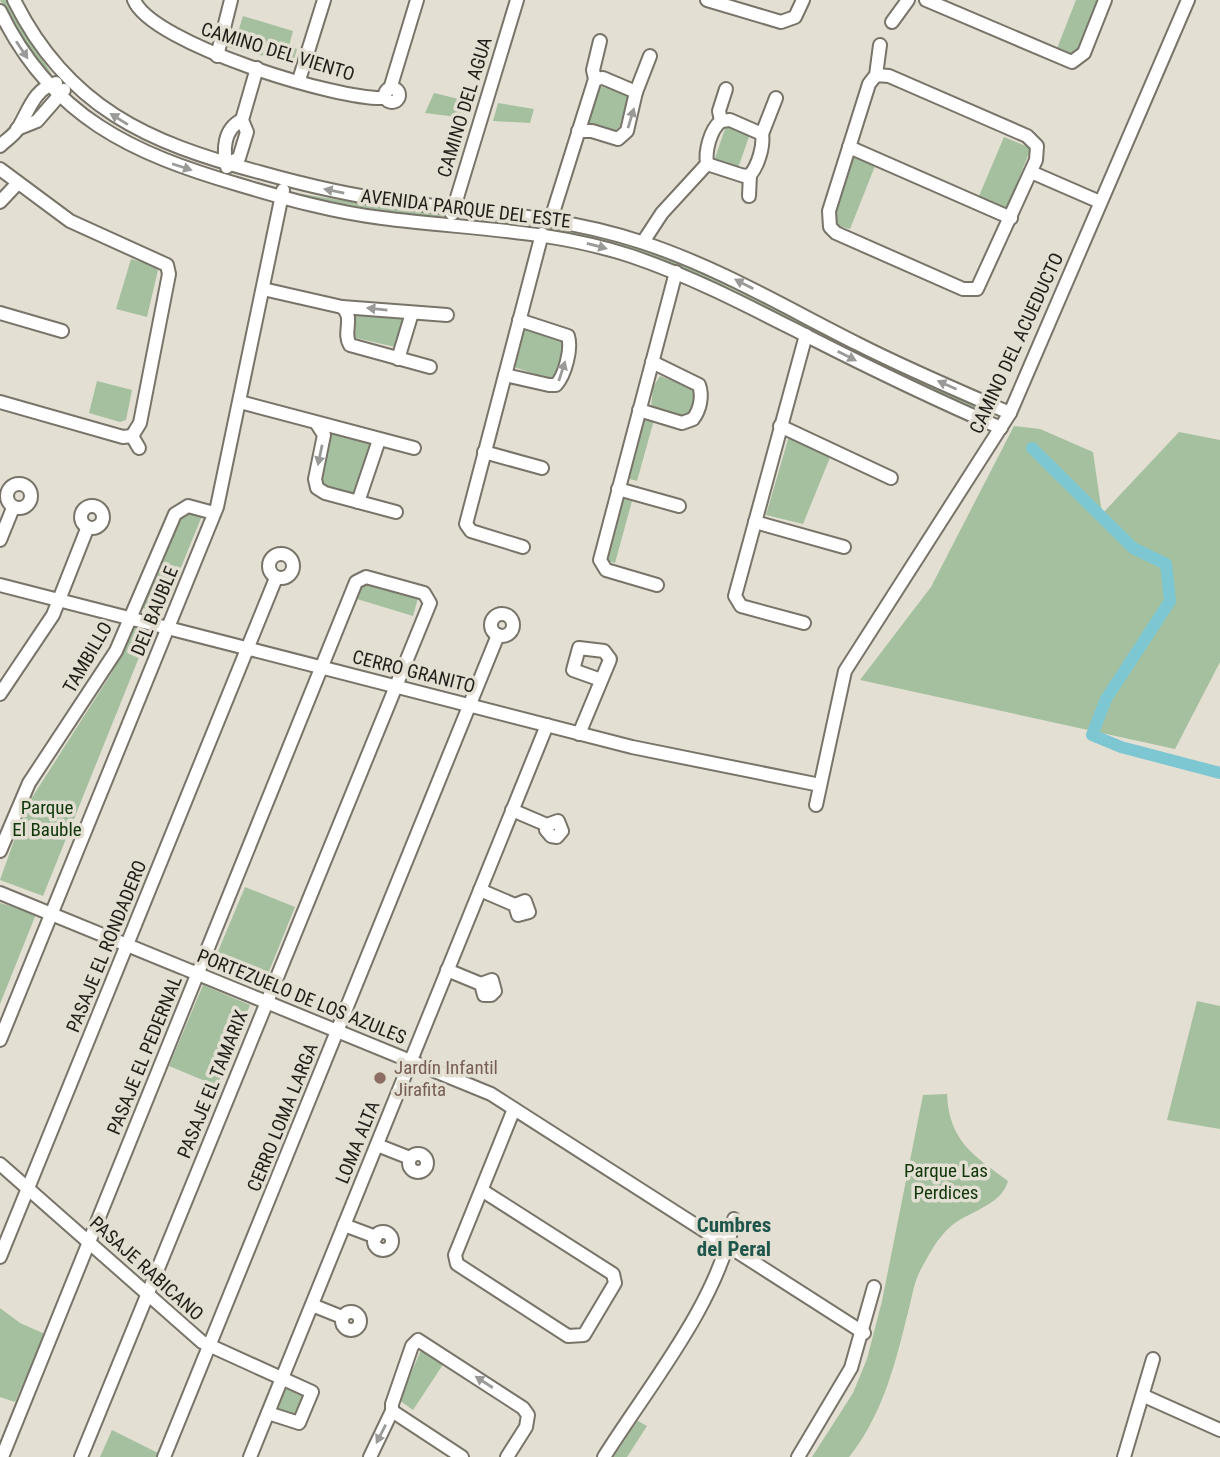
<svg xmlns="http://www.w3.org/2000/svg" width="1220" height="1457" viewBox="0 0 1220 1457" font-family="'Roboto Condensed',sans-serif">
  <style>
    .green { fill: #a5c09f }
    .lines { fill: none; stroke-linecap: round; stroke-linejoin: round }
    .canal { stroke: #7dc7d3; stroke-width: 12 }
    .minor-casing { stroke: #787469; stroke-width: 16 }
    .minor { stroke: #fff; stroke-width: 12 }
    .oneway { fill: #9a9a98 }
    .education-dot { fill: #8d6e63; stroke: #e3dfd2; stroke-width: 2.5 }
    .labels { text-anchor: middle; stroke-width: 7; stroke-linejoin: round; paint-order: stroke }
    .street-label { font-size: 19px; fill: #1f1e19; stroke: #e3dfd2 }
    .park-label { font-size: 19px; fill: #0f3608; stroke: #e3dfd2 }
    .education-label { font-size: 19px; fill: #785e54; stroke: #e3dfd2; text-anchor: start }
    .neighbourhood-label { font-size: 21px; font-weight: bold; fill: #1f564c; stroke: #e3dfd2 }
  </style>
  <rect width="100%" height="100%" fill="#e3dfd2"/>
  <g class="green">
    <path d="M0,0H10L53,77L42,69Z"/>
    <path d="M1076,0H1097L1074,58L1056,51Z"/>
    <path d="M243,16L293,31L289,46L297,49L293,63L228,47L232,35H237Z"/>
    <path d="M596,85L629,94L622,124L616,130L585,125Z"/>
    <path d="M434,93L471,102L465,118L425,113Z"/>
    <path d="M498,103L534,109L530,123L493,121Z"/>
    <path d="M730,123L750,134L738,168L714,161L726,126Z"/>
    <path d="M1004,137L1031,148L1007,208L979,196Z"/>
    <path d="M856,157L875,166L850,229L835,225L830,217L853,158Z"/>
    <path d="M302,194L377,206L441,210L446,216L417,217L301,196Z"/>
    <path d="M471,215C527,223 583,229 638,246C724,274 801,323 882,363C918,381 957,396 994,412L995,416L882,369L734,290L644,254L564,233L470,220L467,217Z"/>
    <path d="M131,259L155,266L158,270L147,317L116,309Z"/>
    <path d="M356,314L404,319L395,347L352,337Z"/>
    <path d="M524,328L564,341C565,354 561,374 549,379L514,367Z"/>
    <path d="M660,376L692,388L698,398L687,419L651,408L653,387Z"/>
    <path d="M97,381L132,390L126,420L120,422L89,413Z"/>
    <path d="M643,416L654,420L637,481L626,478Z"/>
    <path d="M1014,426L1040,429L1093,452L1102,514L1179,432L1220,440V662L1175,749L860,680L931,587Z"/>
    <path d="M333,433L368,442L371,448L357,492L352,496L324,488L319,482L327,437Z"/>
    <path d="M789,436L831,455L803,524L766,515Z"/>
    <path d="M620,498L632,501L615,563L605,560Z"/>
    <path d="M187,512L202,516L163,611L142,608L180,515Z"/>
    <path d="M363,583L418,598L413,616L357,599Z"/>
    <path d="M133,626L150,630L43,896L0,880L26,807L111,674Z"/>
    <path d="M245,887L295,907L265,981L214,961Z"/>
    <path d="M0,903L36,914L0,1004Z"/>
    <path d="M203,985L250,1005L217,1086L169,1066Z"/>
    <path d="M1197,1001L1220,1006V1129L1167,1120Z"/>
    <path d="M947,1094C949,1141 973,1155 1008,1181C1001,1207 966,1211 948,1229C937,1239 928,1256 921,1269C913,1283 911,1304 906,1320C894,1369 881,1417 849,1457H812L853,1393L867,1359L882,1301L923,1095Z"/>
    <path d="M0,1308L20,1323L45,1334L15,1402L0,1397Z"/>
    <path d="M422,1348L444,1363L413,1410L399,1400Z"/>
    <path d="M287,1385L309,1394L297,1422L275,1413Z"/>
    <path d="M636,1420L647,1426L627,1457H613Z"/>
    <path d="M112,1430L158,1453L157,1457H100Z"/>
  </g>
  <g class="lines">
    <path class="canal" d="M1032,448L1133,548L1166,564L1170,601L1106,699L1092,735L1121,747L1220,773"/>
    <defs>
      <g id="minor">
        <path d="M14,0C67,107 148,143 259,172C305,185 352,196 400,202C482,212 562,216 641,242C718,267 786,308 858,344C907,369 959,391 1010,413"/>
        <path d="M134,0C152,44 340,101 385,98"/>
        <path d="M707,0L781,22L795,17L803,0"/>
        <path d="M926,0L1072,62L1084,53L1105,0"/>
        <path d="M0,11C51,117 133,154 240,185C287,199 333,212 382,218C466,229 549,229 631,256C693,277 750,307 809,337C872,369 936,400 1001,428"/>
        <path d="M892,22L908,0"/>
        <path d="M217,56L231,0"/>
        <path d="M876,75L889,76L1027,136L1037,146L1036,160L977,289H963L836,233L830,227L829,211L869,84L876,75L880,45"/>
        <path d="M299,80L324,0"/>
        <circle cx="392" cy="95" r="7"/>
        <path d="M390,89L417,0"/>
        <path d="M636,92L650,56"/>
        <path d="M17,129L37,121L64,90"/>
        <path d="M578,131H592L618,139L627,131L636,92L603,78L595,79"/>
        <path d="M762,134L776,98"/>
        <path d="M0,146C5,141 13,136 17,130C28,113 34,88 56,83"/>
        <path d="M849,147L1011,218"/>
        <path d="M227,164L239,158L247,132L242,120L257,68"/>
        <path d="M707,164L744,176L750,175C758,166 764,146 762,134L730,120L721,121"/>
        <path d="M227,167C223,151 223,129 242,120"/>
        <path d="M0,169L70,221L167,265L169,274L140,423L132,436"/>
        <path d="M1031,172L1100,202"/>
        <path d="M749,196L750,175"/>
        <path d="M0,202L17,184"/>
        <path d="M452,214L517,0"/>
        <path d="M551,219L595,79L593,70L600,41"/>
        <path d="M643,242L662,213L707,164C705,151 710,130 721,121L719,111L726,89"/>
        <path d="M263,289L342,307L447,315"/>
        <path d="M342,307C355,318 342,332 350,345L430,367"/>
        <path d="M0,313L62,331"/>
        <path d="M398,359L412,313"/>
        <path d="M505,375L549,385H556C565,375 572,349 568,336L519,320"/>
        <path d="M0,402L123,437L132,436"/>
        <path d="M240,402L414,448"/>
        <path d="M639,410L682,423L693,419C700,410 703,396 699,385L652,362"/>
        <path d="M317,424L324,435L315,479L317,488L325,493L396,512"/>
        <path d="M780,426L891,478"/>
        <path d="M132,436L139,448"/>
        <path d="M484,452L542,468"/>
        <circle cx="19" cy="496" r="12"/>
        <path d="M618,489L679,506"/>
        <path d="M358,502L379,440"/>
        <circle cx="92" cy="517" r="11"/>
        <path d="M755,522L844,547"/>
        <path d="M0,540L13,508"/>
        <path d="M523,547L471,531L466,524L542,234"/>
        <circle cx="281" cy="566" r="12"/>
        <path d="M0,585L632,747L820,785"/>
        <path d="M657,585L606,570L600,560L676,272"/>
        <circle cx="502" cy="625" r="11"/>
        <path d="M804,623L741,606L735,596L806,335"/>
        <path d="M0,694L53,615L87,529"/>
        <path d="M579,734L609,662L610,659L604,651L579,648L573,670L601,680"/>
        <path d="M816,805L845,671L1010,413L1188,0"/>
        <path d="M512,810L547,825L558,821L562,831L557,837L551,836L546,830L547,825"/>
        <path d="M0,851L29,783L116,651L175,514L188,506L214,513"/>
        <path d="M480,890L515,905L525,901L529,912L518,915L515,905"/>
        <path d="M0,893L491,1094L864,1333"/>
        <path d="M447,970L481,984L492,980L495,991L491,995H484L481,984"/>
        <path d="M0,1040L217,507L283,190"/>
        <path d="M377,1145L410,1158"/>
        <circle cx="418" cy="1163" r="9"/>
        <path d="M0,1164L202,1342L312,1392L299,1423L268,1413"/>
        <path d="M483,1191L613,1274L615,1283L584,1335L568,1336L457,1264L455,1255L514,1109"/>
        <path d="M344,1225L376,1237"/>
        <circle cx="383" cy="1241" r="9"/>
        <path d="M0,1257L276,578"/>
        <path d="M312,1305L342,1317"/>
        <circle cx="351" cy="1321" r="9"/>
        <path d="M1144,1396L1220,1430"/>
        <path d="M392,1411L462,1457"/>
        <path d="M2,1457L356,582L366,577L424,593L430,603L81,1457"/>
        <path d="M164,1457L498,635"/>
        <path d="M250,1457L547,725"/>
        <path d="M370,1457L392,1411V1404L412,1346L418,1340L523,1408L528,1415L526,1427L507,1457"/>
        <path d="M604,1457C650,1384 717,1304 734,1219"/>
        <path d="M798,1457L851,1368L874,1287"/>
        <path d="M1124,1457L1153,1359"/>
      </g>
    </defs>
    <use href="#minor" class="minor-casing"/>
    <use href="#minor" class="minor"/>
  </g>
  <defs><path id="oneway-solid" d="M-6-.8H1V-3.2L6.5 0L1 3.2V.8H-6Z" transform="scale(1.75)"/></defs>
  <g class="oneway">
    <use href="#oneway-solid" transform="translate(22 50) rotate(56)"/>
    <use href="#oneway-solid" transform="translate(631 118) rotate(-73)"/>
    <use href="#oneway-solid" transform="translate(119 119) rotate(-148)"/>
    <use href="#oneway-solid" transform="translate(182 167) rotate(18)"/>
    <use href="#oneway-solid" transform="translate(334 191) rotate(-168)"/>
    <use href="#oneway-solid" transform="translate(597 246) rotate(15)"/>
    <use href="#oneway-solid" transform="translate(744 284) rotate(-153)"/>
    <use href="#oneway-solid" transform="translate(377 309) rotate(-174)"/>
    <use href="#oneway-solid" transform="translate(847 356) rotate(27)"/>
    <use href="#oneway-solid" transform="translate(562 371) rotate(-72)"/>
    <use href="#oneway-solid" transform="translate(947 385) rotate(-156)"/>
    <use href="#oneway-solid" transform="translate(320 455) rotate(102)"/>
    <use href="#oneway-solid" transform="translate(484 1382) rotate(-147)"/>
    <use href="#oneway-solid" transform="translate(381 1434) rotate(117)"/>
  </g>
  <circle class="education-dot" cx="380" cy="1078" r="7"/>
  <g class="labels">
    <g class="street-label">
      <text transform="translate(278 51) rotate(17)" y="7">CAMINO DEL VIENTO</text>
      <text transform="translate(464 107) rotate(-73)" y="7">CAMINO DEL AGUA</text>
      <text transform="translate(466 208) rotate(7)" y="7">AVENIDA PARQUE DEL ESTE</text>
      <text transform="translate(1016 343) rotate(-65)" y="7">CAMINO DEL ACUEDUCTO</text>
      <text transform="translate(154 611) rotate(-68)" y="7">DEL BAUBLE</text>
      <text transform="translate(87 657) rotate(-60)" y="7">TAMBILLO</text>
      <text transform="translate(414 671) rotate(14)" y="7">CERRO GRANITO</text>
      <text transform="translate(106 946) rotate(-68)" y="7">PASAJE EL RONDADERO</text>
      <text transform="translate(302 996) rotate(22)" y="7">PORTEZUELO DE LOS AZULES</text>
      <text transform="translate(144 1055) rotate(-68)" y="7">PASAJE EL PEDERNAL</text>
      <text transform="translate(212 1084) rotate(-68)" y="7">PASAJE EL TAMARIX</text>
      <text transform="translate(282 1117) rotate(-68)" y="7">CERRO LOMA LARGA</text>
      <text transform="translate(357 1142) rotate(-68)" y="7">LOMA ALTA</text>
      <text transform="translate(147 1268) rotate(42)" y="7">PASAJE RABICANO</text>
    </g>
    <g class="park-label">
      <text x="47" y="814">Parque<tspan x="47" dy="22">El Bauble</tspan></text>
      <text x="946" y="1177">Parque Las<tspan x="946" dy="22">Perdices</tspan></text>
    </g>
    <g class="education-label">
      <text x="394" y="1074">Jardín Infantil<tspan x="394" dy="22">Jirafita</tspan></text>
    </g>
    <g class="neighbourhood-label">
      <text x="734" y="1232">Cumbres<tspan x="734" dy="24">del Peral</tspan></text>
    </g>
  </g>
</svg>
